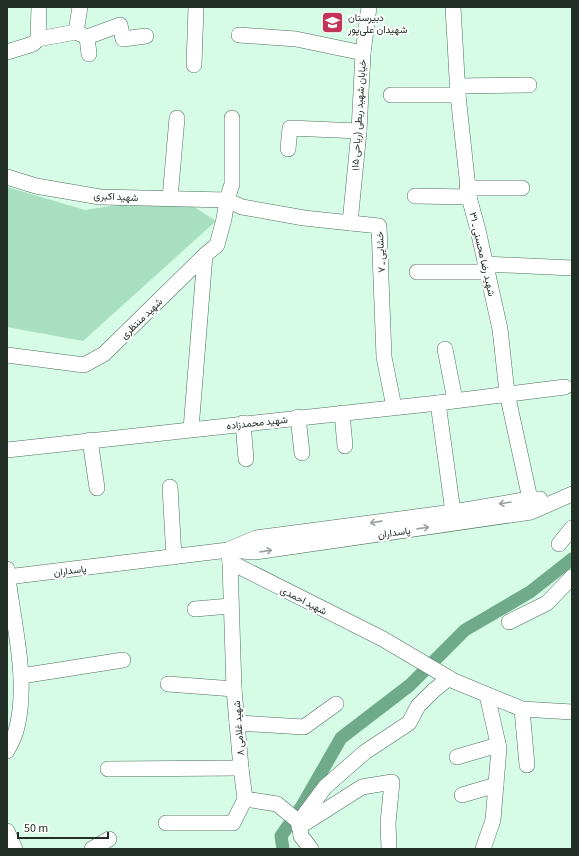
<svg xmlns="http://www.w3.org/2000/svg" width="579" height="856" viewBox="0 0 579 856" font-family="'Source Sans 3',Vazirmatn,sans-serif">
  <style>
    .green { fill: #a8dfc0 }
    .lines { fill: none; stroke-linecap: round; stroke-linejoin: round }
    .canal { stroke: #6faa8b; stroke-width: 13 }
    .minor-casing { stroke: #4f6f5e; stroke-width: 16 }
    .minor { stroke: #fff; stroke-width: 15 }
    .oneway { stroke: #9ba19e }
    .labels { text-anchor: middle; stroke-width: 4; stroke-linejoin: round; paint-order: stroke }
    .poi-label { font-size: 10px; fill: #212f27; stroke: #fff; text-anchor: start }
    .street-label { font-size: 10px; fill: #212f27; stroke: #fff }
  </style>
  <rect width="100%" height="100%" fill="#d6fbe6"/>
  <path class="green" d="M7,187L85,210L177,196L216,221L83,341L7,327Z"/>
  <g class="lines">
    <path class="canal" d="M283,849L281,836L302,806L341,738L410,685L465,630L530,592L572,559"/>
    <defs>
      <g id="minor">
        <path d="M453,7L458,95L469,197L478,230L500,329L507,393L530,499"/>
        <path d="M76,32L87,37L120,25L123,39L146,36"/>
        <path d="M76,32L80,7"/>
        <path d="M239,35L296,39L363,53"/>
        <path d="M87,37L89,54"/>
        <path d="M38,39L39,7"/>
        <path d="M7,52L33,44L38,39L76,32"/>
        <path d="M194,65L196,7"/>
        <path d="M458,86L529,85"/>
        <path d="M391,95H458"/>
        <path d="M288,149L290,128L359,131"/>
        <path d="M7,177L36,186L100,197L227,200L242,207L304,218L379,226L384,357L394,407"/>
        <path d="M467,188H522"/>
        <path d="M415,196L469,197"/>
        <path d="M170,198L177,118"/>
        <path d="M350,223L359,131L363,53L369,7"/>
        <path d="M485,264L572,268"/>
        <path d="M417,272H488"/>
        <path d="M445,349L455,400"/>
        <path d="M7,355L84,365L104,354L205,255L217,245L224,219L227,200L232,184V118"/>
        <path d="M438,403L453,512"/>
        <path d="M342,413L345,446"/>
        <path d="M298,417L302,453"/>
        <path d="M243,423L246,459"/>
        <path d="M191,429L205,255"/>
        <path d="M90,440L97,488"/>
        <path d="M7,450L438,403L565,387"/>
        <path d="M170,487L174,557"/>
        <path d="M559,544L572,528"/>
        <path d="M230,549L256,538L453,512L530,499H540"/>
        <path d="M228,550L230,562L383,639L454,681L522,709L572,712"/>
        <path d="M7,577L228,550L255,552L531,512L572,494"/>
        <path d="M195,609L230,606"/>
        <path d="M509,622L547,603L572,577"/>
        <path d="M21,676L123,660"/>
        <path d="M168,684L234,689"/>
        <path d="M522,709L527,765"/>
        <path d="M237,723L304,727L336,704"/>
        <path d="M7,751C10,745 14,738 16,731C30,680 12,620 7,569"/>
        <path d="M457,757L498,745"/>
        <path d="M108,769L241,768"/>
        <path d="M462,795L496,785"/>
        <path d="M245,799L277,804L299,822L301,836L311,849"/>
        <path d="M299,822L325,787L365,752L409,723L418,706L433,691L449,678"/>
        <path d="M166,823H233L245,799L241,768L234,689L230,562"/>
        <path d="M299,827L362,787L392,782L388,823L389,849"/>
        <path d="M7,831L15,849"/>
        <path d="M92,849L109,839"/>
        <path d="M483,849L493,820L499,748L487,695"/>
      </g>
    </defs>
    <use href="#minor" class="minor-casing"/>
    <use href="#minor" class="minor"/>
  </g>
  <defs><path id="oneway-shaft" d="M-6 0H5M1.5-3L5.5 0L1.5 3" fill="none" stroke-width="1.6" stroke-linecap="round" stroke-linejoin="round"/></defs>
  <g class="oneway">
    <use href="#oneway-shaft" transform="translate(505 503) rotate(171)"/>
    <use href="#oneway-shaft" transform="translate(376 522) rotate(172)"/>
    <use href="#oneway-shaft" transform="translate(423 528) rotate(-8)"/>
    <use href="#oneway-shaft" transform="translate(266 551) rotate(-8)"/>
  </g>
  <defs>
    <symbol id="school-square" viewBox="-11 -11 22 22"><rect x="-9" y="-9" width="18" height="18" rx="4" fill="#c23358" stroke="#fff"/><path d="M0-5L7-2L0 1L-7-2ZM-4 1L0 2.5L4 1V4Q0 6-4 4Z" fill="#fff"/></symbol>
  </defs>
  <g fill-rule="evenodd">
    <use href="#school-square" x="320" y="10" width="25" height="25"/>
  </g>
  <g class="labels">
    <g class="poi-label">
      <text x="348" y="21">دبیرستان<tspan x="348" dy="12">شهیدان علی‌پور</tspan></text>
    </g>
    <g class="street-label">
      <text transform="translate(358 115) rotate(-86)" y="4">خیابان شهید ربطی (ریاحی ۱۵)</text>
      <text transform="translate(116 196) rotate(3)" y="4">شهید اکبری</text>
      <text transform="translate(380 252) rotate(-93)" y="4">خشایی ـ ۷</text>
      <text transform="translate(483 254) rotate(77)" y="4">شهید رضا محسنی ـ ۳۱</text>
      <text transform="translate(141 318) rotate(-44)" y="4">شهید منتظری</text>
      <text transform="translate(257 422) rotate(-6)" y="4">شهید محمدزاده</text>
      <text transform="translate(394 532) rotate(-8)" y="4">پاسداران</text>
      <text transform="translate(70 570) rotate(-7)" y="4">پاسداران</text>
      <text transform="translate(304 600) rotate(27)" y="4">شهید احمدی</text>
      <text transform="translate(238 728) rotate(-94)" y="4">۸ شهید غلامی</text>
    </g>
  </g>
  <rect width="579" height="856" fill="none" stroke="#212f27" stroke-width="16"/>
  <path d="M18 832v6h90v-6" fill="none" stroke="#212f27" stroke-width="2"/>
  <text x="24" y="832" font-size="12" fill="#212f27" stroke="#ffffff" stroke-width="3" paint-order="stroke">50 m</text>
</svg>
